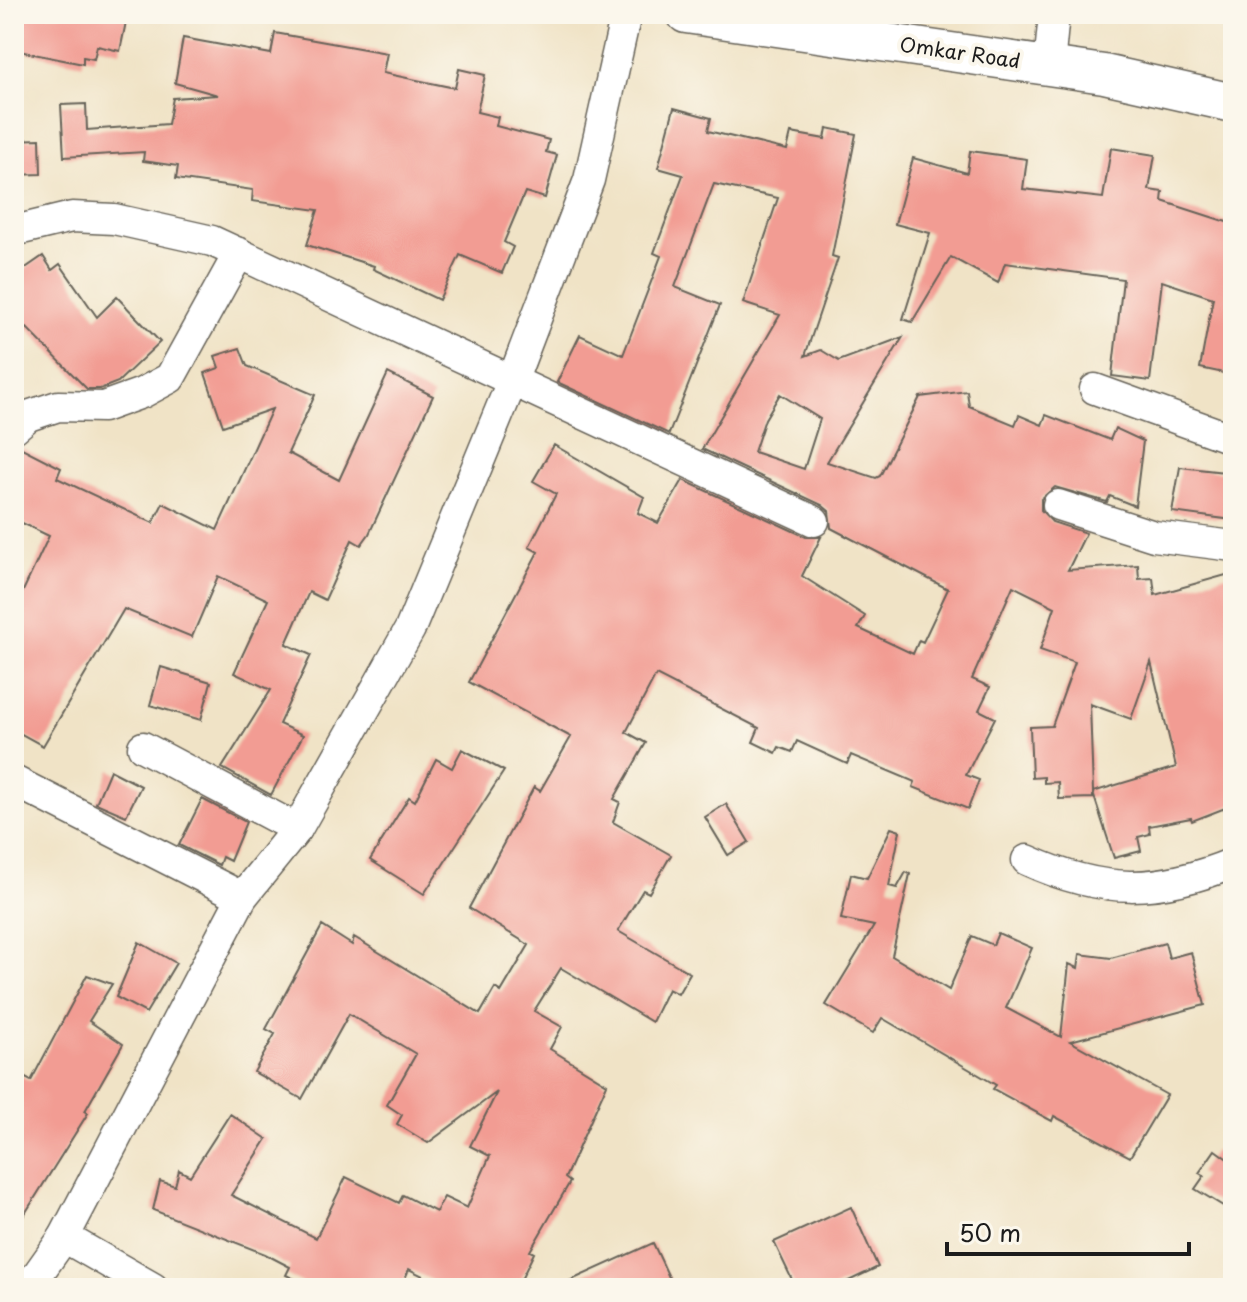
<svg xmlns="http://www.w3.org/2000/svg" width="1247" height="1302" viewBox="0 0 1247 1302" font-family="'Playpen Sans',sans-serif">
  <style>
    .building { fill: #f29c93; fill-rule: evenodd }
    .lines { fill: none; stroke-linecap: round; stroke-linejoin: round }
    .minor-casing { stroke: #666258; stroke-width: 33 }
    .tertiary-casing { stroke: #666258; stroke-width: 41 }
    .minor { stroke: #fff; stroke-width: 30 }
    .tertiary { stroke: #fff; stroke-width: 38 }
    .labels { text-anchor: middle; stroke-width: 8; stroke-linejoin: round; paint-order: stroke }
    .street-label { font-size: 20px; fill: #1c1c1c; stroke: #fbf7ec }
  </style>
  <rect width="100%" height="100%" fill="#fbf7ec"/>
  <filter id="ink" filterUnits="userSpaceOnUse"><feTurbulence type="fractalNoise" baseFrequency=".0125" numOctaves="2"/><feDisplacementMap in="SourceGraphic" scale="16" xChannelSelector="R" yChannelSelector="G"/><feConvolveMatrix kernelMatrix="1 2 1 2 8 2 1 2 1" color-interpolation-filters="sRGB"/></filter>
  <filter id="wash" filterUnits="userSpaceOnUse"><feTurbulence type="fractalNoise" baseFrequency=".006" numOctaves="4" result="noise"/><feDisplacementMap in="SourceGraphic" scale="32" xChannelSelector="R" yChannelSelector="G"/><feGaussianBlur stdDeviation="1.8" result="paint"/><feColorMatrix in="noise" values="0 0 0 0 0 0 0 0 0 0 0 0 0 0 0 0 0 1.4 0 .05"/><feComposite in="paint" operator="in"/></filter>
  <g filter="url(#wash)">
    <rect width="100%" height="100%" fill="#f0e3c6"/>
    <g id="blocks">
      <g class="building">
        <path d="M14,14H113L127,17L120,51L97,46L94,59L83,57V64L14,50Z"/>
        <path d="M275,33L387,53L383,73L455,88L459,69L485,75L477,112L498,117L496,126L549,140L546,152L557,155L545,198L525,192L504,242L513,247L502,273L460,255L439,300L373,269L374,266L307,245L318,210L252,201L253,190L176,179L178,166L143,161L144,152L64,157L61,105L86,104L87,130L168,124L173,98L218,95L175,83L183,38L271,54Z"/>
        <path d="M674,108L711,118L708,131L787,150L791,133L825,139L827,128L856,134L832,256L838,258L805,356L821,350L839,361L903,337L827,462L876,478L880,476L920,397L967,391L969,406L1015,425L1019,415L1042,425L1046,415L1110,440L1115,428L1143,441L1135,506L1110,496L1107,502L1055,487L1041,499V510L1052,522L1086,533L1068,570L1138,565L1139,579L1153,578L1155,595L1233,573V805L1192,821L1191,818L1149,826L1150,834L1138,837L1141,851L1114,858L1093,793V798L1059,799L1058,782L1044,783V777L1032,778L1030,727L1052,726L1075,662L1040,650L1055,607L1013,586L972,679L990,687L979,710L995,718L966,775L979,780L968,809L913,787L915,782L851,755L847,764L797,741L792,752L779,747L776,753L753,742L759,728L656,675L626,732L646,743L614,799L620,802L613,822L671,855L649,893L643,890L618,931L690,973L678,994L668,989L652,1022L561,968L534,1011L562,1027L550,1049L607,1084L565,1178L570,1182L530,1251L534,1253L517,1288H447L409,1269L401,1288H313L286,1275L290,1267L265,1254L153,1210L160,1181L175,1186L179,1170L190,1176L230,1114L267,1139L231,1195L316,1238L346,1177L399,1203L403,1195L436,1212L444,1197L467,1208L490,1156L470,1146L497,1092L428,1143L397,1124L402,1115L387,1105L416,1054L349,1014L302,1099L254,1072L275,1034L266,1029L322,926L352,945L354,937L480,1014L495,988L501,992L529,945L469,908L534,787L540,791L571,737L469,682L538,552L529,547L556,494L533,481L554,445L644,497L638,513L658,523L683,480L806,537H821L802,576L865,616L858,628L913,654L919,640L923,642L948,589L831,528L829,511L822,505L702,449L780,315L743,303L778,198L714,184L675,287L720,305L669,434L557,382L580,335L623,355L661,256L654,253L683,175L658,168ZM780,394L820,419L804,469L754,452L765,419ZM1151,662L1176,767L1093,792L1090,704L1131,719Z"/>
        <path d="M40,139L41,174L14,175V140Z"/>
        <path d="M1111,148L1155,155L1149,190L1163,192L1162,201L1233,224V375L1200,368L1213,298L1162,281L1150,381L1112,376L1123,279L1005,263L998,283L951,257L912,322L903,319L930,233L895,224L913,158L967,173L970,151L1027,159L1023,189L1103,198Z"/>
        <path d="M43,256L52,270L60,264L97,317L117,297L160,342L118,382L100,389H87L27,328L14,337V276Z"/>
        <path d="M240,348L247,366L315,395L288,453L339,480L388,373L433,396L369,534L361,545L352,540L325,600L309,592L286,644L311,655L279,724L303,735L271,795L222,768L271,690L234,673L268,600L218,576L192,637L124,609L43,746L14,730V610L49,536L14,519V463L22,448L61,468L57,478L153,523L163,503L217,530L272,409L223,426L205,373L219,368L215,356Z"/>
        <path d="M1180,467L1233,473V520L1172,512Z"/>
        <path d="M161,667L211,682L201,720L150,705Z"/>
        <path d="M462,749L504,771L424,894L370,860L409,797L415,801L436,759L452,768Z"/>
        <path d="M110,770L141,786L126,816L96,803Z"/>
        <path d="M202,799L246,822L230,861L222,857L219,865L179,845Z"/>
        <path d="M726,804L749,842L728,855L705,817Z"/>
        <path d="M891,828L900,831L889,886L897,888L906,872L910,874L892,956L949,990L972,936L993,945L998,933L1032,948L1006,1008L1061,1037L1069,964L1078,968L1080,954L1111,958L1165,943L1169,958L1191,952L1205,1005L1070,1041L1167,1095L1130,1157L1054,1116L1052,1121L993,1089L996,1085L882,1018L873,1033L826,1005L874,926L841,919L851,874L867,878Z"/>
        <path d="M139,942L176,963L146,1013L116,997Z"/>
        <path d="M87,975L112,984L89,1021L123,1044L85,1111L88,1113L14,1231V1072L31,1081Z"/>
        <path d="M1215,1150L1233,1163V1212L1195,1189L1204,1176L1199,1173Z"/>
        <path d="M851,1207L878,1267L834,1288H796L774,1242Z"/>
        <path d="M653,1243L674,1288H554Z"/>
      </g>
    </g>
  </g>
  <g filter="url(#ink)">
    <use href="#blocks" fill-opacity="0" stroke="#666258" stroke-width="2"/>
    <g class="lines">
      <defs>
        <g id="minor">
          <path d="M1049,66L1054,14"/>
          <path d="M14,231L72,217L114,219L212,241L814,521"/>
          <path d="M1095,389L1233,439"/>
          <path d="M14,428L28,416L58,406L103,407L142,393L170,378L239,253"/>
          <path d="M1058,505L1154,536L1233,546"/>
          <path d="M143,747L297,829"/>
          <path d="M14,781L242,897"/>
          <path d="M1027,860C1101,894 1158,894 1233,863"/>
          <path d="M64,1237L153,1288"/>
          <path d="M28,1288L64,1237L242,897L297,829L410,629L513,379L589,180L626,14"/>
        </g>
        <path id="tertiary" d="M686,14L1104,74L1233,103"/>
      </defs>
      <use href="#minor" class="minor-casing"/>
      <use href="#tertiary" class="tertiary-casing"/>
      <use href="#minor" class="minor"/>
      <use href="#tertiary" class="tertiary"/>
    </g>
  </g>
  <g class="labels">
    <g class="street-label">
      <text transform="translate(960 53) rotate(8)" y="7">Omkar Road</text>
    </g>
  </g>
  <rect width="1247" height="1302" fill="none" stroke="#fbf7ec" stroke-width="48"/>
  <path d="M947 1242v12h242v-12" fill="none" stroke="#1c1c1c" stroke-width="4"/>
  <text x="959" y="1242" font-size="24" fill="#1c1c1c" stroke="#fbf7ec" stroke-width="6" paint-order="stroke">50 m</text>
</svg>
